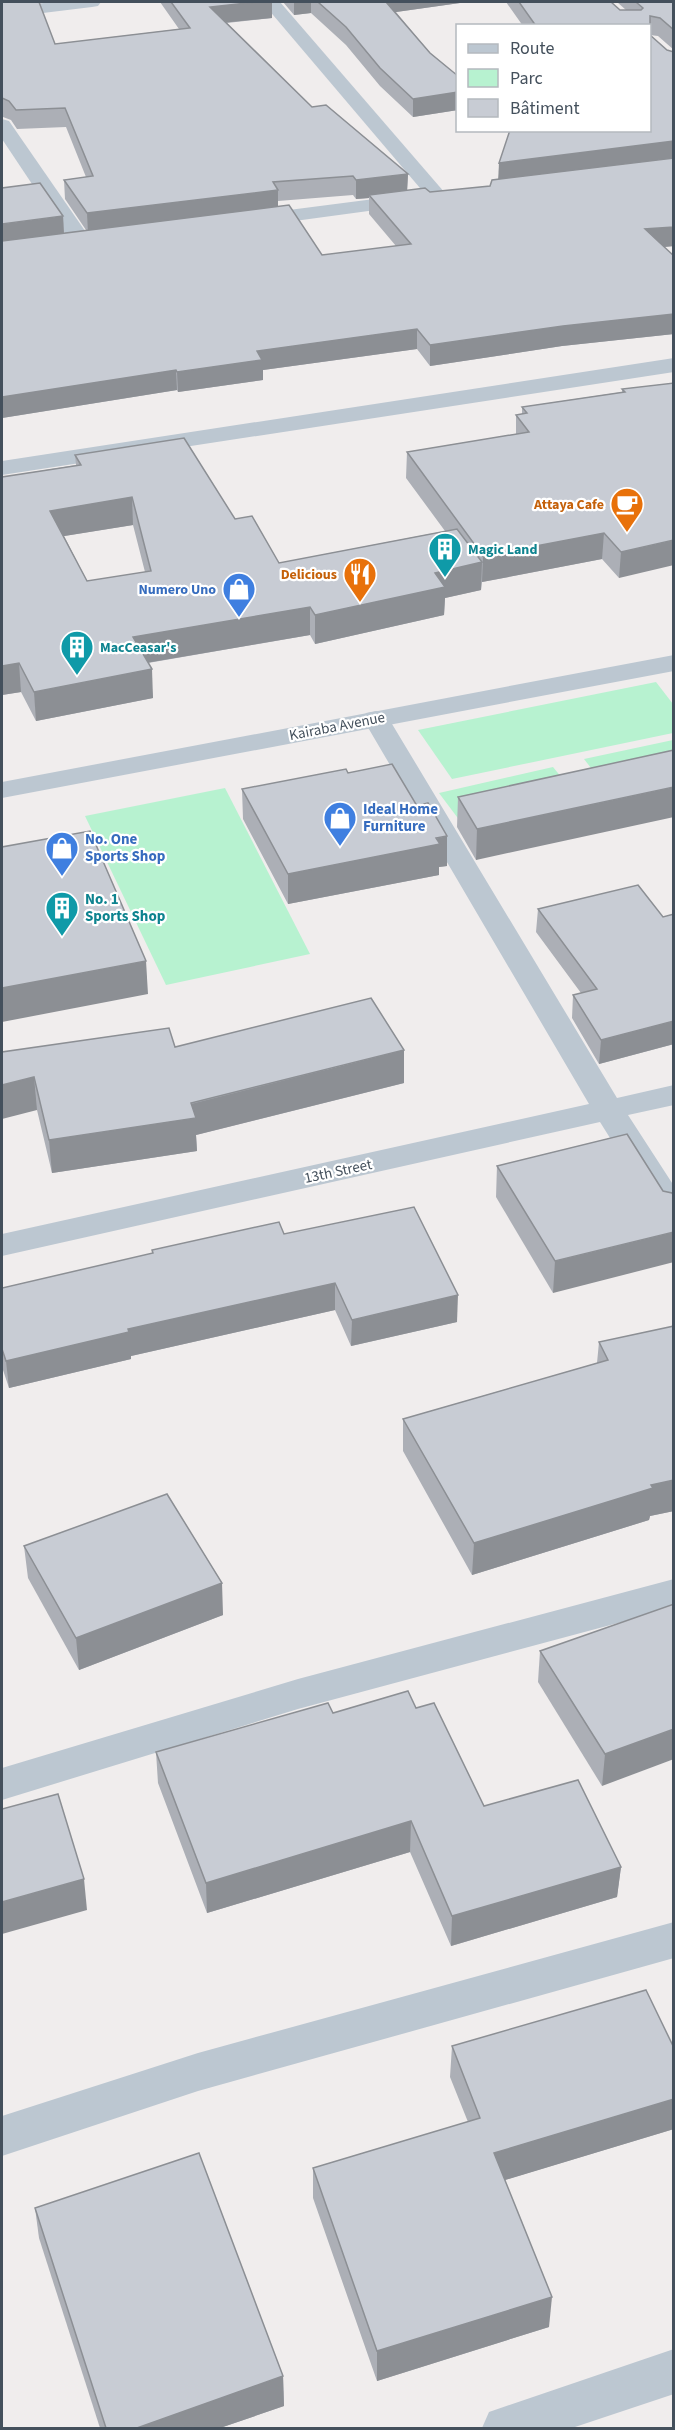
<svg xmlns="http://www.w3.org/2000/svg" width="675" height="2430" viewBox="0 0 675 2430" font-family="'Source Sans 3',sans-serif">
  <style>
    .green { fill: #b7f2d0 }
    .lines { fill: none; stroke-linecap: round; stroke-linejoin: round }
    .minor { fill: #bcc7d1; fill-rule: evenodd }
    .tertiary { fill: #bcc7d1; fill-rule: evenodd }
    .wall { fill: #acafb6; fill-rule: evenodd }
    .shaded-wall { fill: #8c8f94 }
    .building { fill: #c8ccd4; stroke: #8c8f94; stroke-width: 1.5; fill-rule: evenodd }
    .labels { text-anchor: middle; stroke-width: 4.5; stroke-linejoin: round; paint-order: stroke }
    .far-food-label { font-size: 14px; font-weight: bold; fill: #c56008; stroke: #fff; text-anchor: end }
    .far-culture-label { font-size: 14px; font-weight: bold; fill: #0d838f; stroke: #fff; text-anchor: start }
    .far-shop-label { font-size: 14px; font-weight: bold; fill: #366cbe; stroke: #fff; text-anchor: end }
    .street-label { font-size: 15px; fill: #44505c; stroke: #fff }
    .shop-label { font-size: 15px; font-weight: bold; fill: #366cbe; stroke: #fff; text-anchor: start }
    .culture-label { font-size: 15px; font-weight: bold; fill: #0d838f; stroke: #fff; text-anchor: start }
  </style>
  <rect width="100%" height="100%" fill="#f0eded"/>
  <g class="green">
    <path d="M656,682L673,704V733L452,779L418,730Z"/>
    <path d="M673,740V772L605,786L584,759Z"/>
    <path d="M553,767L575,794L460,821L439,793Z"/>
    <path d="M225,788L310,954L166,985L85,816Z"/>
  </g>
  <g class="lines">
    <g class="minor">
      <path d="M52,2H101L98,6L92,7L2,18V8Z"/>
      <path d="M262,2H280L445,193L448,197L445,201L438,203L431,201Z"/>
      <path d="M2,119L9,121L92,241L88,245L81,247L74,245L70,241L2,139Z"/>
      <path d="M413,194L420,196L423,200L420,204L250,227L243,225L240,221L243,217L250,215Z"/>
      <path d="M674,358V372L2,475V461Z"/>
      <path d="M376,711L386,713L389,719L617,1098L674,1085V1105L628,1115L674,1186V1224L662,1221L600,1122L2,1256V1234L589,1104L363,719L366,713Z"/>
      <path d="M674,1579V1608L298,1709L2,1800V1768L298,1679Z"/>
      <path d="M674,1922V1958L198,2091L2,2156V2116L198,2053Z"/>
      <path d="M674,2349V2394L572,2428H482L489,2412Z"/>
    </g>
    <path class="tertiary" d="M674,655V671L2,798V782Z"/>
  </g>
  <g class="wall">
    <path d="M2,2L55,44L179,29L160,2H272V18L227,23L312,107L408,174L407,190L430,192L490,186L498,179L650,130V26H523L506,2H611L620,10H626L617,2H674V50L658,36L650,35L667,50L674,52V246L664,247L674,256V334L562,346L430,366L417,349L263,370V380L178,392L177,390L2,418L63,216L64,233L86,230L65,199L64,180L86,177L66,127L17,129L11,120L3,117L2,118ZM353,195L356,199L369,198V214L396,246L322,255L278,206V201Z"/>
    <path d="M283,2H467L396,12L430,53L458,76V110L413,117L380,86L346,45L311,13L294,15Z"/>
    <path d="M674,383L619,578L602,559L482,582L481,590L445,598L444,615L315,644L310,635L148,663L153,698L36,721L21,692L2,695V477L76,465L75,455L235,519L279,563L445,531L406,478L407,452L516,434V415L522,414V407L622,392V389ZM133,525L145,572L87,581L64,536Z"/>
    <path d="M674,750L476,860L457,827L458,797Z"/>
    <path d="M348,773L447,866L439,867V875L288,904L243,819L242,789Z"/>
    <path d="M538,909L663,917L674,914V1044L599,1064L572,1018L573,995L581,993L536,932Z"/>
    <path d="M175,1047L404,1083L196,1135L197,1151L52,1173L37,1110L2,1052Z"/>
    <path d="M627,1134L553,1293L496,1197L497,1166Z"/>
    <path d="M284,1234L457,1322L351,1346L335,1310L131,1356V1359L9,1388L2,1367V1288L152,1254V1250Z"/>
    <path d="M674,1326V1511L650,1516L649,1520L472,1575L403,1451V1419L597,1363L599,1342Z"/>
    <path d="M24,1546L223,1615L79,1670L28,1578Z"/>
    <path d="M674,1604L602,1786L538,1682L540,1651Z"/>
    <path d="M416,1708L484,1806L621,1867L617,1897L451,1946L410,1852L207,1913L158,1783L156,1752L333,1713Z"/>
    <path d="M452,2046L674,2048V2129L505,2180L549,2327L377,2381L313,2198V2168L468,2122L450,2077Z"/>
    <path d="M35,2208L283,2376L284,2406L220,2428H100L39,2238Z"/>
  </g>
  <g class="shaded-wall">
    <path d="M256,2H272V18L211,24L210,7Z"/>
    <path d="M294,2H311V13L294,15Z"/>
    <path d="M382,2H467L382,14Z"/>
    <path d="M458,92V110L413,117V99Z"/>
    <path d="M674,141V160L498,182L499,163Z"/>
    <path d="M408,174L407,193L369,195V198L356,199V180Z"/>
    <path d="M278,190V209L88,233L87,213Z"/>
    <path d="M63,216L64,235L2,245V224Z"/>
    <path d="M674,227V246L644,249L645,229Z"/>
    <path d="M674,314V334L562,346L430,366V345L563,326Z"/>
    <path d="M417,329V349L263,370V380L178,392L177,372L257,351Z"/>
    <path d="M176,370L177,390L2,418V397Z"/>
    <path d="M132,497L133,525L52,538L50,511Z"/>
    <path d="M604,533L602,559L482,582L483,556Z"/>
    <path d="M674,540V565L619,578L621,552Z"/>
    <path d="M482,562L481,590L445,598L444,615L315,644V615L435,573Z"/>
    <path d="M310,607V635L134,665L133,637Z"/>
    <path d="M19,663L21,692L2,695V666Z"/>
    <path d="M152,669L153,698L36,721L34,692Z"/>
    <path d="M674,787V817L476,860L477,829Z"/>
    <path d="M447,836V866L439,867V875L288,904V874Z"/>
    <path d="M146,961L148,994L2,1022V988Z"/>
    <path d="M674,1021V1044L599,1064L601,1040Z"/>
    <path d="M404,1050V1083L196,1135L197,1151L52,1173L49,1140Z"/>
    <path d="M34,1077L37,1110L2,1119V1085Z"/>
    <path d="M674,1232V1262L553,1293L555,1261Z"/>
    <path d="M335,1283V1310L131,1356V1359L9,1388L6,1361L128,1329Z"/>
    <path d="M458,1295L457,1322L351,1346L352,1320Z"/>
    <path d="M674,1480V1511L650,1516L649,1520L472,1575L474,1543L651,1485Z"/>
    <path d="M222,1583L223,1615L79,1670L76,1638Z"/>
    <path d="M674,1729V1759L602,1786L605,1754Z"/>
    <path d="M411,1821L410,1852L207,1913L206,1883Z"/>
    <path d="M621,1867L617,1897L451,1946L452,1916Z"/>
    <path d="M84,1879L87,1910L2,1934V1902Z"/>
    <path d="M674,2099V2129L492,2184L494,2153Z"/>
    <path d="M552,2297L549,2327L377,2381V2351Z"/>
    <path d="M283,2376L284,2406L220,2428H137Z"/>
  </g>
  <g class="building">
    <path d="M2,2H39L55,44L190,28L171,2H256L210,7L312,107L326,105L408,174L356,180L353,176L273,182L278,190L87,213L64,180L93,176L65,108L16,110L9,101L2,98Z"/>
    <path d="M318,2H386L430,53L458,76V92L413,99L380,68L346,27Z"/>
    <path d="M519,2H611L620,10H641L643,8L636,2H674V30L660,18L650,16V35L667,50L674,52V141L499,163L510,130H650V26H536Z"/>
    <path d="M674,158V227L645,229L674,256V314L563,326L430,345L417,329L257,351L262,360L177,372L176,370L2,397V241L289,205L322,255L411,244L369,195L425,188L430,192L490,186L492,180Z"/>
    <path d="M40,183L63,216L2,224V188Z"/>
    <path d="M674,383V540L621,552L604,533L483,556L407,452L529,432L516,415L527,413L522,407L625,392L622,389Z"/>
    <path d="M184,438L235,519L252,516L279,563L457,529L482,562L435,573L445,587L315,615L310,607L133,637L152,669L34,692L19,663L2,666V477L81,465L75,455ZM132,497L151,571L87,581L50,511Z"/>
    <path d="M674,750V787L477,829L458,797Z"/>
    <path d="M392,764L417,806L428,803L447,836L436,838L440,844L288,874L242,789L346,769L348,773Z"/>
    <path d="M90,831L146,961L2,988V847Z"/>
    <path d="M638,885L663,917L674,914V1021L601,1040L573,995L597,989L538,909Z"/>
    <path d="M371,998L404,1050L191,1103L196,1118L49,1140L34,1077L2,1085V1052L169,1028L175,1047Z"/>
    <path d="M627,1134L663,1191L672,1193L674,1196V1232L555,1261L497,1166Z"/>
    <path d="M414,1207L458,1295L352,1320L335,1283L128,1329L129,1332L6,1361L2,1349V1288L153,1253L152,1250L279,1222L284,1234Z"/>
    <path d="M674,1326V1480L651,1485L653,1488L474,1543L403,1419L608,1360L599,1342Z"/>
    <path d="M167,1494L222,1583L76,1638L24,1546Z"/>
    <path d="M674,1604V1729L605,1754L540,1651Z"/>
    <path d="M408,1691L416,1708L434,1703L484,1806L578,1780L621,1867L452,1916L411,1821L206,1883L156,1752L328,1703L333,1713Z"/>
    <path d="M58,1794L84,1879L2,1902V1809Z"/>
    <path d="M646,1990L674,2048V2099L494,2153L552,2297L377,2351L313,2168L480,2118L452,2046Z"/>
    <path d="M199,2153L283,2376L137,2428H106L35,2208Z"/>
  </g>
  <defs>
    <symbol id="cafe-pin" viewBox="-11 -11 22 30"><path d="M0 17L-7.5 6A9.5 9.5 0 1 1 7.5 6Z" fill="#e8710a" stroke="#fff"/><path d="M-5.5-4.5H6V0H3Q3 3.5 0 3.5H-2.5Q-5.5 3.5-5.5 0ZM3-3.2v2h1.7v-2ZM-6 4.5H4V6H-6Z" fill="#fff"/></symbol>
    <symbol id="building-pin" viewBox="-11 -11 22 30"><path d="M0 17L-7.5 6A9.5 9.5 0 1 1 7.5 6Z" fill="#0f9aa8" stroke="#fff"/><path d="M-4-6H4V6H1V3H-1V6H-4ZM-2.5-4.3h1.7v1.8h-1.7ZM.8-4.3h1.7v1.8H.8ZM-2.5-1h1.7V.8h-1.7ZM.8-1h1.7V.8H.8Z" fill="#fff"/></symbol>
    <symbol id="restaurant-pin" viewBox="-11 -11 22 30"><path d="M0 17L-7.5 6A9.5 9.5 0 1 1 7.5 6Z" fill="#e8710a" stroke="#fff"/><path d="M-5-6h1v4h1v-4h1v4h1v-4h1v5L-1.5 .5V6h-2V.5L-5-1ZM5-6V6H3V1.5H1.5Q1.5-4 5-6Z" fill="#fff"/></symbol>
    <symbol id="shop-pin" viewBox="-11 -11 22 30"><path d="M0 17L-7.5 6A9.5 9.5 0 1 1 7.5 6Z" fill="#3f7fe0" stroke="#fff"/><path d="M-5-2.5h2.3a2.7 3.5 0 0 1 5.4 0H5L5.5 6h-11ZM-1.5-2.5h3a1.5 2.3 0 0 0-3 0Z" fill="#fff"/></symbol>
  </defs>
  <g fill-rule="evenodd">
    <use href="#cafe-pin" x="608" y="485" width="38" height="52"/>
    <use href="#building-pin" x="426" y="530" width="38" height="52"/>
    <use href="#restaurant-pin" x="341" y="555" width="38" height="52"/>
    <use href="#shop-pin" x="220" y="570" width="38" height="52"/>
    <use href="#building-pin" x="58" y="628" width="38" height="52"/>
    <use href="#shop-pin" x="321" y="799" width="38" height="52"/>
    <use href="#shop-pin" x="43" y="829" width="38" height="52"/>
    <use href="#building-pin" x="43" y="889" width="38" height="52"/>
  </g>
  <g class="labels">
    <g class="far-food-label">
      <text x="604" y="509">Attaya Cafe</text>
      <text x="337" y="579">Delicious</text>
    </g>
    <g class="far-culture-label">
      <text x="468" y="554">Magic Land</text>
      <text x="100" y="652">MacCeasar's</text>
    </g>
    <g class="far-shop-label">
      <text x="216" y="594">Numero Uno</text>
    </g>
    <g class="street-label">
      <text transform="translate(337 726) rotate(-11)" y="5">Kairaba Avenue</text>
      <text transform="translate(338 1171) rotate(-12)" y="5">13th Street</text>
    </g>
    <g class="shop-label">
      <text x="363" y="814">Ideal Home<tspan x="363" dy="17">Furniture</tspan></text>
      <text x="85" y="844">No. One<tspan x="85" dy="17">Sports Shop</tspan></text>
    </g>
    <g class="culture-label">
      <text x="85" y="904">No. 1<tspan x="85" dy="17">Sports Shop</tspan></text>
    </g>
  </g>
  <rect width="675" height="2430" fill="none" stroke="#44505c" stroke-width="6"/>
  <rect x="456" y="24" width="195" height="108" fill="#ffffff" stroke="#b4b9be" stroke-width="1.5"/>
  <rect x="468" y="44" width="30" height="9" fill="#bcc7d1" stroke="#b4b9be" stroke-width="1.5"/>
  <text x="510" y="54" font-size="18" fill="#44505c">Route</text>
  <rect x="468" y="69" width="30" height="18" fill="#b7f2d0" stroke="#b4b9be" stroke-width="1.5"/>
  <text x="510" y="84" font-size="18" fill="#44505c">Parc</text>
  <rect x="468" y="99" width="30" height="18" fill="#c8ccd4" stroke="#b4b9be" stroke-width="1.5"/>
  <text x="510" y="114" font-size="18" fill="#44505c">Bâtiment</text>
</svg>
